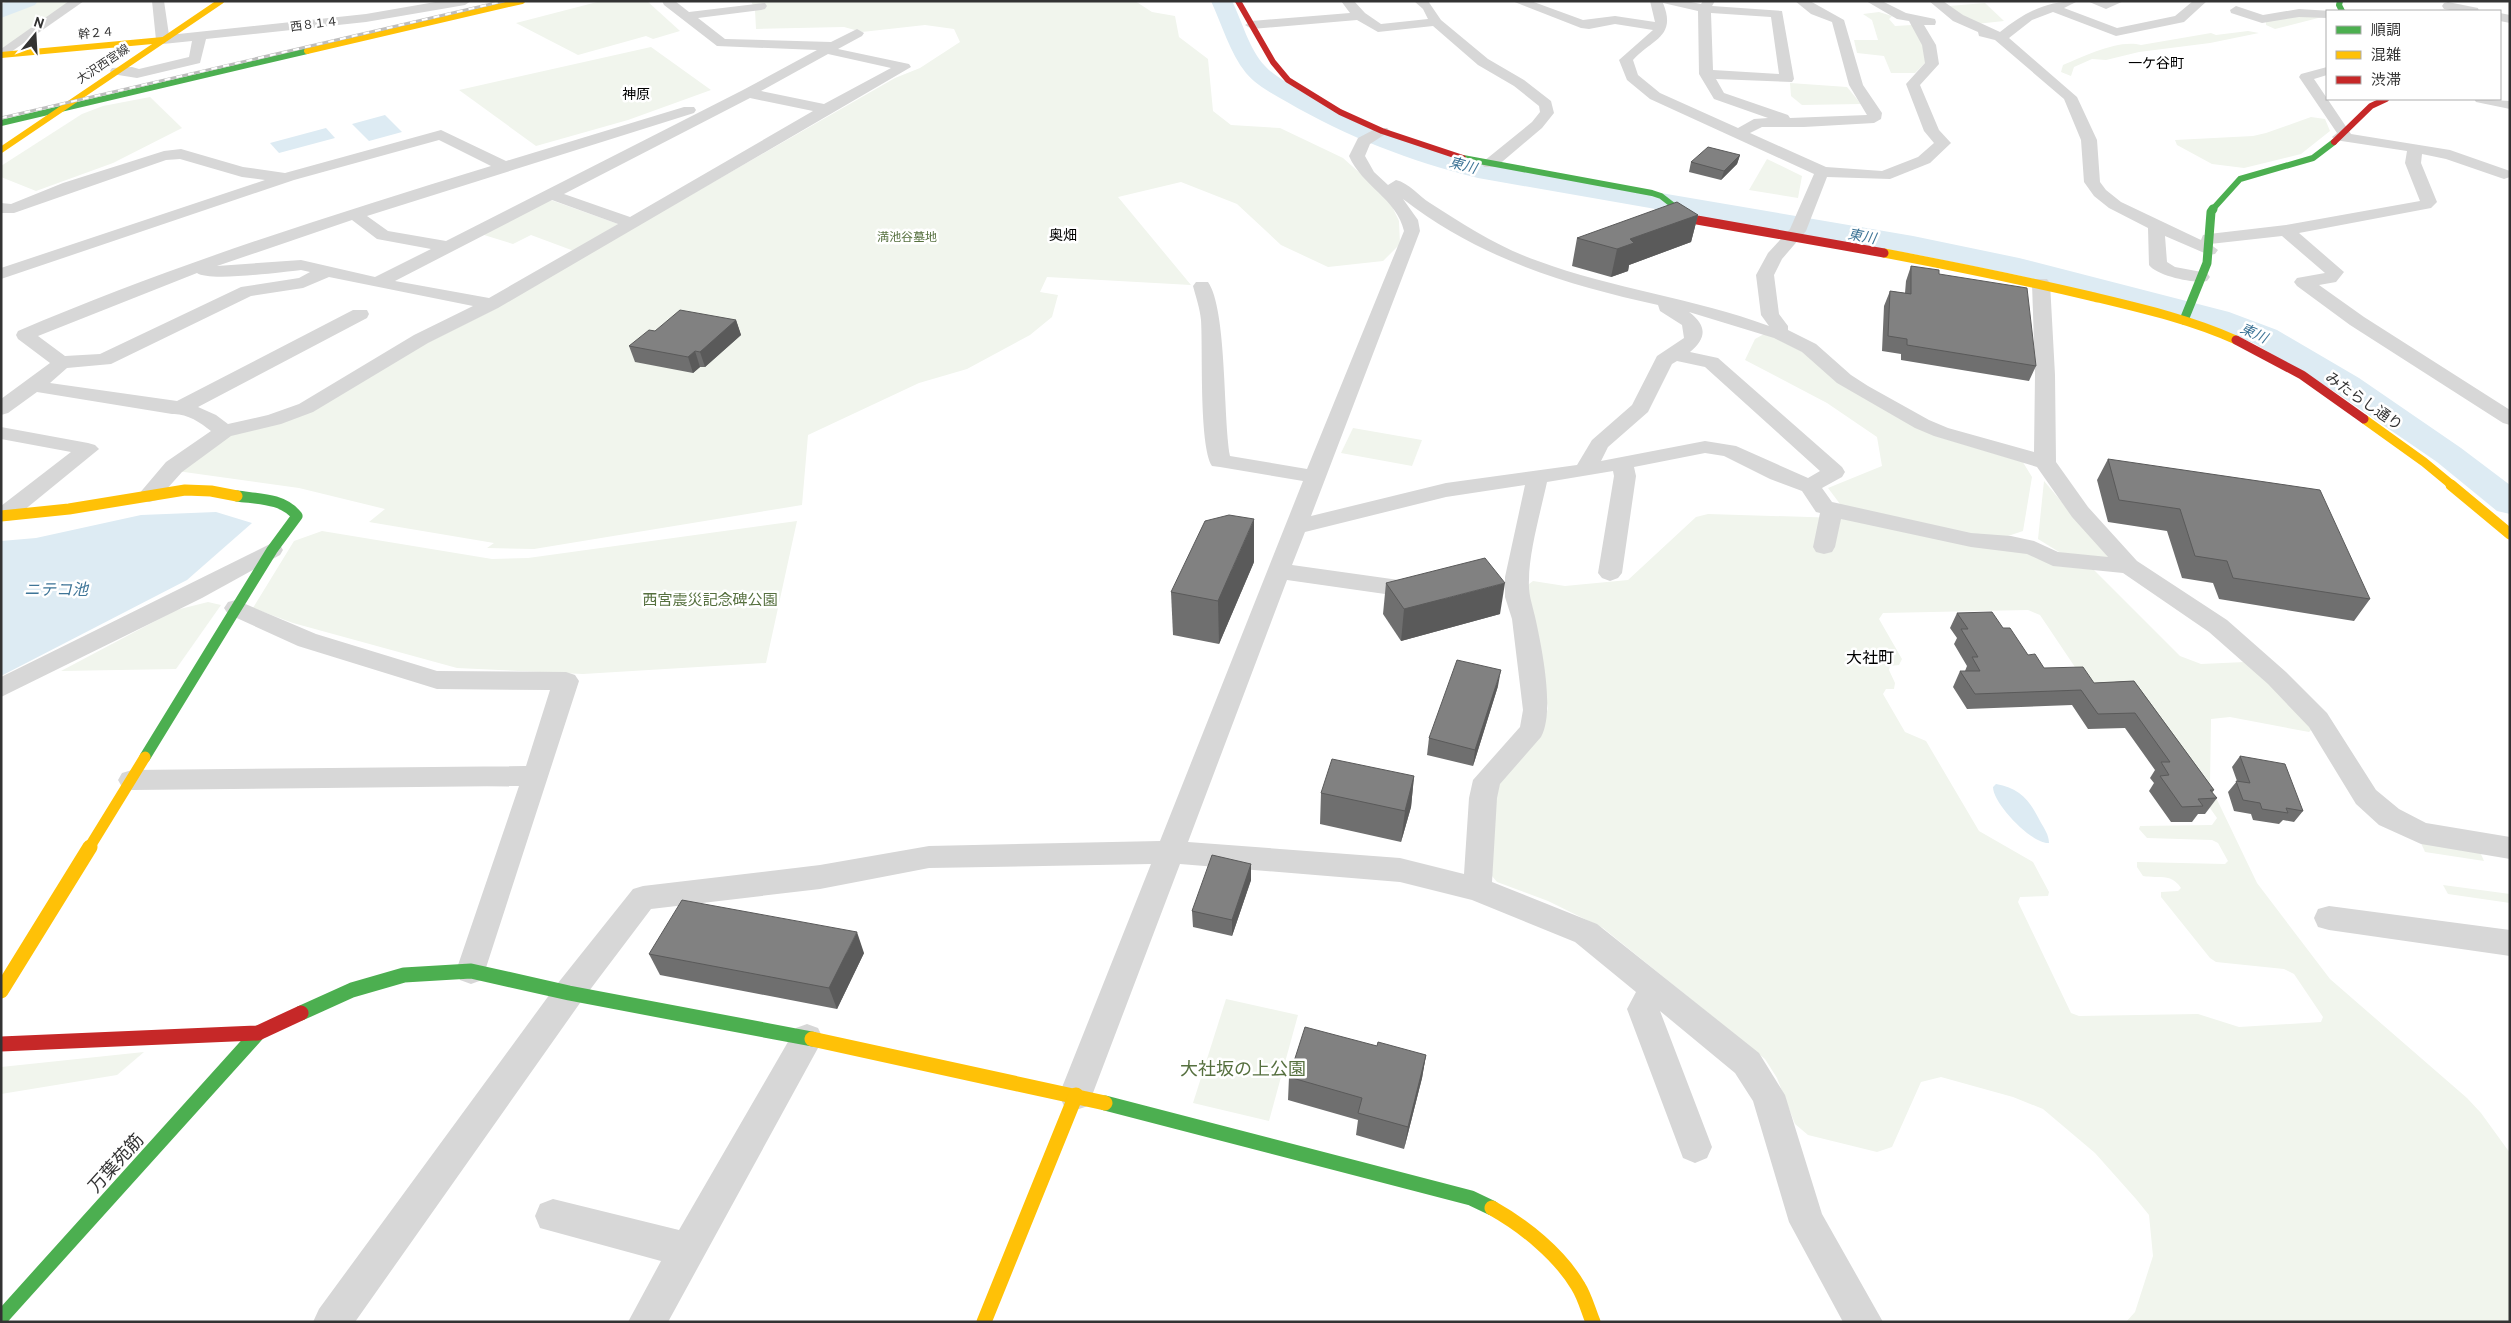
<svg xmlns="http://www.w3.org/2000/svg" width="2511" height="1323" viewBox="0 0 2511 1323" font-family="Overpass,'Noto Sans JP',sans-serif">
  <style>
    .green { fill: #f1f5ed; fill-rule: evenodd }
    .water { fill: #ddebf3 }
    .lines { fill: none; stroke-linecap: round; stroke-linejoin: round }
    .river { fill: #ddebf3; fill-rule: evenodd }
    .street { fill: #d7d7d7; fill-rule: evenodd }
    .fast-far3 { stroke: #4caf50; stroke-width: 6 }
    .fast-far2 { stroke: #4caf50; stroke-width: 9 }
    .fast-far1 { stroke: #4caf50; stroke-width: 11 }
    .fast { stroke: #4caf50; stroke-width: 15 }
    .slow-far3 { stroke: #ffc107; stroke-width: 6 }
    .slow-far2 { stroke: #ffc107; stroke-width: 9 }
    .slow-far1 { stroke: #ffc107; stroke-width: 11 }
    .slow { stroke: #ffc107; stroke-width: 15 }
    .jam-far2 { stroke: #c62828; stroke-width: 6 }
    .jam-far1 { stroke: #c62828; stroke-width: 9 }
    .jam { stroke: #c62828; stroke-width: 15 }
    .rail-casing { stroke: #bebebe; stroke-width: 3 }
    .rail { stroke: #fff; stroke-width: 2; stroke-dasharray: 6; stroke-linecap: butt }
    .wall { fill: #6f6f6f }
    .shaded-wall { fill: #5a5a5a }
    .building { fill: #818181; stroke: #5a5a5a }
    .labels { text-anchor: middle; stroke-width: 5; stroke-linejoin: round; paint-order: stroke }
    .far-street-label { font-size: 12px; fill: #333; stroke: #fff }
    .far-park-label { font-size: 12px; fill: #56703f; stroke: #fff }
    .far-neighbourhood-label { font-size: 14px; fill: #000; stroke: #fff }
    .far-water-label { font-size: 14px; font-style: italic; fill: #3f7597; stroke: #fff }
    .street-label { font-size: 15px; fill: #333; stroke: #fff }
    .park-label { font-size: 15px; fill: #56703f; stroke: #fff }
    .water-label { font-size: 16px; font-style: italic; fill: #3f7597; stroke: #fff }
    .neighbourhood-label { font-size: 16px; fill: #000; stroke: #fff }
    .near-park-label { font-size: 18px; fill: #56703f; stroke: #fff }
    .near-street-label { font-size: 18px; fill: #333; stroke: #fff }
  </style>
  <rect width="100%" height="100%" fill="#fff"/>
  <g class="green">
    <path d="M1,1H73L1,50V8L8,4Z"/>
    <path d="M601,1H647L680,31L653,39L646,36L578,55L516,23Z"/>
    <path d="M751,1H1135L1152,12L1175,16L1179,37L1208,59L1213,111L1231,125L1280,128L1343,158L1388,198L1399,221L1400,244L1383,261L1328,267L1281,245L1237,204L1181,182L1118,197L1191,285L1047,277L1040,292L1058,295L1052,317L1030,335L967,369L919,383L808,435L802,505L534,549L487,548L494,543L369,522L385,509L299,488L177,471L227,434L279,423L425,341L495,307L895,78L920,68L960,42L954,29L925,25L862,32L844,27L756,29L755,10Z"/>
    <path d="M1985,3L2004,21L1976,24L1949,6Z"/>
    <path d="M1879,12L1892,16L1889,19L1895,26L1912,25L1922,42L1928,60L1915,73H1891L1884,56L1857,53L1854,40H1878L1872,20L1863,14Z"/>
    <path d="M2306,15L2326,16L2275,29L2266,25V21Z"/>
    <path d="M2248,31L2259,33L2210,43L2139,52L2106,60L2092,59L2074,67L2071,76L2061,72L2063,65C2084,56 2119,39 2141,45L2211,33L2216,35Z"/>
    <path d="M651,47L711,90L628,120L536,146L459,90Z"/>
    <path d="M1790,83L1847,87L1861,104L1802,105L1791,96Z"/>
    <path d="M150,97L182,128L113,163L36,191L1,177V166L82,114L103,106Z"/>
    <path d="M2311,117L2325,119L2330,131L2301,154L2244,168L2212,164L2177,145L2175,140L2253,136L2266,133Z"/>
    <path d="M1767,159L1802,176L1798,198L1749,190Z"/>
    <path d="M548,199L618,224L574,251L531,235L513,244L484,235L486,231Z"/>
    <path d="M1766,333L1776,335L1938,434L2021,459L2032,477L2023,531L2005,537L1957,532L1843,508L1828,488L1882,466L1877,437L1827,403L1745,360L1755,339Z"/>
    <path d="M1353,428L1422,440L1412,466L1341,453Z"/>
    <path d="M2044,481L2109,558L2064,555L2038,539Z"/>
    <path d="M1708,514L1840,518L2007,546L2094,570L2180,656L2201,664L2245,662L2277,689L2312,729L2309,732L2230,717L2211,719L2210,785L2257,883L2330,979L2467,1098L2481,1113L2510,1153V1322H2126L2135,1312L2153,1256L2149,1215L2136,1199L2095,1153L2043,1109L2013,1097L1941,1077L1921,1082L1892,1147L1877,1152L1808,1135L1795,1124L1777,1078L1765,1059L1603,928L1548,901L1497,882L1492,876L1494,787L1542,731L1548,708L1527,598L1529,584L1533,581L1565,586L1628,580L1696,517ZM2028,610L2040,615L2087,685L2130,695L2217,818L2212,825L2140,826L2139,829L2147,838L2212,840L2218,843L2228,861L2225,864L2137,862V867L2143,876C2158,879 2171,872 2181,888L2178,891L2161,892V897L2210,958L2216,962L2284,969L2294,974L2323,1017L2321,1022L2239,1027L2198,1014L2079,1016L2071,1013L2018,902L2020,897L2048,896L2049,892L2033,862L1979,831L1926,741L1905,732L1883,694L1886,689H1894L1895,683L1889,670L1890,666L1899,665L1902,659L1879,619L1883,613Z"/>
    <path d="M797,521L766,663L583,674L457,668L293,623L253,608L294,541L322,531L492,559L528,558Z"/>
    <path d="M208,602L221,605L176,669L61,671L176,610Z"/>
    <path d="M2421,843L2480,852L2484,861L2425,852Z"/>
    <path d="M2443,885L2510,894V903L2448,894Z"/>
    <path d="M1226,999L1298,1015L1269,1121L1193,1103Z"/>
    <path d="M144,1052L117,1075L1,1094V1067Z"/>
  </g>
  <g class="water">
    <path d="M385,115L402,132L369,141L352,124Z"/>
    <path d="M326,128L335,138L279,153L270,143Z"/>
    <path d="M216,512L252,523L187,580L1,676V541L36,538L141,515Z"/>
    <path d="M1996,784C2020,788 2030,801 2040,821C2044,828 2049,835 2049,843C2033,845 1993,804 1993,787Z"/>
  </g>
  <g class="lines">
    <g class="river">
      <path d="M9,1H38L35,5L1,18V4Z"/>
      <path d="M1211,1H1232C1242,21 1249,49 1265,66C1276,78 1292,85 1306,93C1360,124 1417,147 1478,162L1913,236L2019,258L2229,312L2277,330L2359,378L2461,448L2510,485V514L2497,511L2437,462L2335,392L2255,344L2207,324L2017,275L1913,254L1478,178C1410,161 1347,137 1287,102C1273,94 1257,86 1246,73C1230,53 1222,25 1211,1Z"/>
    </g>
    <g class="street">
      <path d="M69,1H84L1,59V49Z"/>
      <path d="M152,1H164L169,35L366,14L441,1H471L465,5L366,22L206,39L200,63L137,78L112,74L110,71L112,68L132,67L139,69L189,57L192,41L163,44L156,40Z"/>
      <path d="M662,1H675L689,12L765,3L767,6L765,9L761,10L698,18L725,39L831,42L857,29L864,33L862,36L838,49L909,64L911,67L498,308L428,343L313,412L281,424L231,436L182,472L157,500L149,502L141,500L138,495L166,462L211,431C200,422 186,413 172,414L37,392L8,413L1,415V399L50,363L18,339L16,335L18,331C172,265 331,215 491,166L439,140L294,180L1,279V268L265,180L242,177L180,159L166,160L14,213H1V203L11,204L63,183L164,151L181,149L243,167L285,173L441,130L506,161L684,107H694L696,110L694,113L367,216L388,231L446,241L743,90L817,50L717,46L664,5ZM828,54L891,68L824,104L761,91ZM750,98L813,111L630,217L564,194ZM552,200L618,224L489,298L395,281ZM352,220L377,239L431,249L375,277L301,260L217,266ZM301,270L310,272L299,278L241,287L100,354L65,356L38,336L197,273C209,282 282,272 301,270ZM329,277L473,306L414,335L299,404L268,415L228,424L216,415L198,407L367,318L369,314L367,310H353L177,401L50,383L67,368L111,364L251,296L303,288Z"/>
      <path d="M1341,1H1354L1365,13L1381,24L1428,19L1423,9L1414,1H1428L1441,20L1488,59L1524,80L1551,101L1554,113L1542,128L1496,167H1484L1482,164L1484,161L1532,122L1540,112L1539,106L1514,86L1478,65L1433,26L1378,32L1357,20L1252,29L1245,25L1252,21L1350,13Z"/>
      <path d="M1512,1H1531L1583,20L1615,16L1655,22L1650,1H1686L1701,4L1703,1H1715L1712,6L1782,11L1794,79L1792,82L1716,79L1724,93L1788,115L1790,118L1867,115L1849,85L1832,22L1811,14L1795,1H1810L1844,20L1863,85L1882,113L1881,119L1874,123L1804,127H1762L1750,133L1826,167L1882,171L1918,157L1934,143L1924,131L1906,84L1925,63L1922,45L1909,21L1897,19L1866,1H1882L1906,13L1935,19L1936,22L1935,25H1924L1936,45L1939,64L1920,85L1939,130L1951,143L1930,163L1890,179L1827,177L1806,231L1782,259L1774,275L1779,314L1788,326V330L1816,344L1851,375L1868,386L1929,420L1948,428L2034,452L2035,375L2032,283L2035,279H2047L2050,283L2055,375L2056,462L2088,507L2137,561L2227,620L2286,672L2327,713L2376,790L2399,809L2426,823L2510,837V859L2421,844L2379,825L2356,804L2309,727L2268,684L2209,632L2123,573L2053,566L2027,554L1971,547L1841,519L1835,547L1832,552L1824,554L1816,552L1813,547L1820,513L1816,512L1802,491L1770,479L1724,456L1705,453L1634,467L1636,476L1622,573L1618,578L1610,581L1602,578L1598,573L1614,476L1613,471L1547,482C1541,510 1529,552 1529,580C1528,595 1533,606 1536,621C1542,649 1555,712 1541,737L1500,784L1497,798L1492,882L1597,924L1759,1053L1785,1095L1822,1214L1883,1322H1843L1789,1222L1753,1101L1735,1073L1660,1011L1712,1147L1707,1158L1695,1163L1683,1158L1627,1009L1636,992L1575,942L1472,900L1400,882L1180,864L1088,1106L1076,1110L1064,1106L1059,1095L1151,864L929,868L820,889L651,909L580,1003L355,1322H313L319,1309L558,983L633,889L643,886L820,865L929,846L1160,841L1303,481L1220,467L1212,466C1199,445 1203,350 1201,320C1200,309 1196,297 1193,286L1196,282H1208C1227,309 1223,416 1230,456L1307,469L1404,231C1397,199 1362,186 1349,156L1358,138L1377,128H1387L1390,131L1370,144L1365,156L1374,172L1388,185L1396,180C1409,183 1419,196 1430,203C1464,225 1500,248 1538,261C1613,289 1694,298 1769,326L1761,315L1756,275L1768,253L1790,229L1814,174L1650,99L1627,80L1619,60L1653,30L1615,24L1589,29L1581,28ZM1663,3L1698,11L1699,74L1714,99L1768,118L1754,119L1738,128L1660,93L1638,75L1633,60C1652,39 1677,37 1663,3ZM1711,13L1771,17L1779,74L1713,70ZM1403,199C1481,259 1564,284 1658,305L1660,311L1682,325L1684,338L1657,356L1632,405L1592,440L1577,465L1446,483L1311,516L1420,231L1418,220ZM1689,312L1774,338L1802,352L1837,383L1915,428L1934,436L2037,467L2072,517L2108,557L2058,552L2034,541L2011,536L1971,533L1832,502L1822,488L1842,477L1845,472L1842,467L1718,358L1690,352C1706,339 1708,326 1689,312ZM1677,361L1705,367L1820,471L1808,478L1736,446L1705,441L1601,461L1608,447L1648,412L1672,364ZM1525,485L1505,577V597L1512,619L1523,710L1520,727L1473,780L1469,798L1464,874L1400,858L1188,842L1287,580L1413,598L1428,594L1432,589L1428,584L1413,582L1292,565L1305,532L1446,497Z"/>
      <path d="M1929,1H1943L1963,15L2000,32C2025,12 2046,1 2078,1L2064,8L2117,28L2175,16L2193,1H2207L2184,22L2116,36L2053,12L2032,20L2009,38L2077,97L2097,140L2100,182L2106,190L2121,202L2201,240L2203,235L2209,234L2286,225L2420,201L2405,163L2407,151L2335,140L2332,137L2337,133L2299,77L2301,74L2327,67V75L2314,79L2351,134L2450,150L2510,171V177L2504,179L2446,159L2422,154L2421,163L2437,202L2431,208L2299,233L2344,272L2336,282L2319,285L2364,317L2510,410V425L2503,423L2350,325L2297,286L2294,282L2297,278L2325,273L2282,236L2210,244L2218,250L2215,254L2209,255L2165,236L2167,262L2175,267L2207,273L2210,277L2207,281C2195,284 2157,276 2149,265L2148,228L2109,208L2094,196L2084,182L2081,140L2064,99L1995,40L1979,36L1978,32L1953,21Z"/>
      <path d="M2087,1H2124L2106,9Z"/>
      <path d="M2448,2L2478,8L2479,11H2455L2444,9L2442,6L2444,3Z"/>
      <path d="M2236,6L2263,15L2299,9L2331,11H2327V18L2299,17L2262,23L2231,13L2230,10Z"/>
      <path d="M2500,13L2510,15V23L2500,21Z"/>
      <path d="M2474,99L2510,101V109L2476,102Z"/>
      <path d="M1,427L88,443L95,445L99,449L12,520L1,521V506L71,452L1,439Z"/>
      <path d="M272,543L280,545L283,550L280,555L202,598L1,697V677Z"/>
      <path d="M236,600L316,634L437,671L566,672L575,675L579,681L482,980L471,984L460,980L456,971L519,786L132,790L122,787L118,780L122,773L132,770L526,766L550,690L437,689L298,646L228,614L224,608L228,602Z"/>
      <path d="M2329,906L2510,930V956L2329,930L2318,927L2314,918L2318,909Z"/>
      <path d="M807,1024L818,1028L823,1038L818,1048L668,1322H628L661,1261L540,1228L535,1216L540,1204L553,1199L679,1230L796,1028Z"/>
    </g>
    <g class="fast-far3">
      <path d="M2340,1L2339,5L2342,11"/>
      <path d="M1,123L307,51"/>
      <path d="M1463,158L1652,193L1661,196L1679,210"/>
      <path d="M2212,210L2240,179L2313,158L2334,142"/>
    </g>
    <g class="fast-far2">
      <path d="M1678,209L1681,212"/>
      <path d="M2184,320L2207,263L2211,212L2213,209"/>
    </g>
    <path class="fast-far1" d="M145,757L272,550L297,516C283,498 258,499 237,496"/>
    <g class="fast">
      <path d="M301,1013L352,990L404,975L471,971L569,993L812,1039"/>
      <path d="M1105,1103L1471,1198L1492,1208"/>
      <path d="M1,1318L258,1033"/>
    </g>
    <g class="slow-far3">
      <path d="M307,51L522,1"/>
      <path d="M1,55L163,40"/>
      <path d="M1,150L221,1"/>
    </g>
    <g class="slow-far2">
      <path d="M1884,253C1953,266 2022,280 2090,296C2140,308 2189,319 2236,340"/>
      <path d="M2364,419L2424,462L2453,486"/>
    </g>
    <g class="slow-far1">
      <path d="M2451,485L2510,534"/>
      <path d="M1,516L69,509L185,490L211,491L237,496"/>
      <path d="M89,848L145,757"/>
    </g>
    <g class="slow">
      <path d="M1,991L90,847"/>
      <path d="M812,1039L1105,1103"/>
      <path d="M1492,1208C1524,1226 1559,1254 1578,1286C1585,1297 1588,1310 1593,1322"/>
      <path d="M984,1322L1076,1095"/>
    </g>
    <g class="jam-far2">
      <path d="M1238,1L1273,62L1288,80L1340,112L1382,131L1463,158"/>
      <path d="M2334,142L2371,106L2386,99"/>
    </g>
    <g class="jam-far1">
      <path d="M1681,212L1697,220L1884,253"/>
      <path d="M2236,340L2302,375L2364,419"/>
    </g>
    <path class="jam" d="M1,1044L258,1033L301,1013"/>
    <defs>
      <path id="rail" d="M1,118L504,1"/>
    </defs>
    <use href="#rail" class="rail-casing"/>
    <use href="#rail" class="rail"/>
  </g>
  <g class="wall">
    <path d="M1740,155L1737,164L1721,180L1689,172L1691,162Z"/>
    <path d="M1698,215L1691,242L1629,265L1628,271L1611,277L1572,266L1577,238Z"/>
    <path d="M1911,266L1939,274L2036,366L2029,381L1901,360V354L1882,351L1884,306L1890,291L1905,293L1906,281Z"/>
    <path d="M736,320L741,335L705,367H700L693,373L635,362L629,346L655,331Z"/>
    <path d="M2108,459L2370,599L2354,621L2219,599L2213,583L2182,578L2167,531L2108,522L2097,480Z"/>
    <path d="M1254,562L1219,644L1173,635L1171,592Z"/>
    <path d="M1386,583L1500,614L1401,641L1383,614Z"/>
    <path d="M1957,613L2003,628L2028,655L2044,668L2094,683L2134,681L2214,790L2212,793L2217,798L2205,814H2198L2192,822H2171L2149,791L2154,783L2150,778L2155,770L2125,728L2088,729L2072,705L1967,709L1953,687L1960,671H1965L1967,666L1954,644L1957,638L1950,628Z"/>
    <path d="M1498,686L1473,766L1427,755L1429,738Z"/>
    <path d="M2240,756L2303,811L2294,822L2283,820L2279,824L2253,820L2251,814L2234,811L2228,792L2237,781L2232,767Z"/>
    <path d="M1414,776L1411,807L1401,842L1320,824L1321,793Z"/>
    <path d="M1251,864V880L1232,936L1193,927L1192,911Z"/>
    <path d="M864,953L837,1009L660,975L649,954Z"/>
    <path d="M1377,1046L1426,1055L1422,1078L1404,1149L1356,1135L1358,1120L1288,1100L1289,1077Z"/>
  </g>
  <g class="shaded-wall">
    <path d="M1740,155L1737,164L1721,180L1724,171Z"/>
    <path d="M1698,215L1691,242L1629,265L1628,271L1611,277L1617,249L1630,239Z"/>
    <path d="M736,320L741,335L705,367L700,352Z"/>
    <path d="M695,351L700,367L693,373L688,357Z"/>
    <path d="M1254,519V562L1219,644L1218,601Z"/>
    <path d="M1505,583L1500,614L1401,641L1404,609Z"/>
    <path d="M1501,670L1498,686L1473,766L1475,750Z"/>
    <path d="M1414,776L1411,807L1401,842L1405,811Z"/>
    <path d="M1251,864V880L1232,936V920Z"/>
    <path d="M857,932L864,953L837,1009L829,988Z"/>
    <path d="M1426,1055L1422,1078L1404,1149L1408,1127Z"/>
  </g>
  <g class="building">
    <path d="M1708,147L1740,155L1724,171L1691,162Z"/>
    <path d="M1677,202L1698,215L1630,239L1634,243L1617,249L1577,238Z"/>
    <path d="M1911,266L1939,270V274L2027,288L2036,366L1907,345V339L1888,336L1890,291L1911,294Z"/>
    <path d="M680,310L736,320L700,352L695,351L688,357L629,346L649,330L655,331Z"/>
    <path d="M2108,459L2320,490L2370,599L2233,578L2227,561L2195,556L2180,509L2119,500Z"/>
    <path d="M1229,515L1254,519L1218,601L1171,592L1205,521Z"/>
    <path d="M1485,558L1505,583L1404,609L1386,583Z"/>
    <path d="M1992,612L2003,628H2010L2028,655L2035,654L2044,668L2083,667L2094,683L2134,681L2214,790H2210L2217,798L2198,799L2203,806L2182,807L2160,776L2169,775L2161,762H2170L2135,713L2098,714L2081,690L1975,694L1960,671H1980L1972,657H1978L1961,629H1968L1957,613Z"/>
    <path d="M1457,660L1501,670L1475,750L1429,738Z"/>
    <path d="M2240,756L2285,764L2303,811L2286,808L2288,813L2262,809L2260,803L2243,800L2236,781L2250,783Z"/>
    <path d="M1332,759L1414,776L1405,811L1321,793Z"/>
    <path d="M1212,855L1251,864L1232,920L1192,911Z"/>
    <path d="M682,900L857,932L829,988L649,954Z"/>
    <path d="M1305,1027L1377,1046L1378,1042L1426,1055L1408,1127L1358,1113L1362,1098L1289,1077Z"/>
  </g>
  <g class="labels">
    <g class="far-street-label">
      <text transform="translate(314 24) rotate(-7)" y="4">西８１４</text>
      <text transform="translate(96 33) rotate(-5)" y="4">幹２４</text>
      <text transform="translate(103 64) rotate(-34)" y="4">大沢西宮線</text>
    </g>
    <g class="far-park-label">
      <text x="907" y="241">満池谷墓地</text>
    </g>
    <g class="far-neighbourhood-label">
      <text x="2156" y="68">一ケ谷町</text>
      <text x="636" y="99">神原</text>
      <text x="1063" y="240">奥畑</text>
    </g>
    <g class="far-water-label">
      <text transform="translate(1463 165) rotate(15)" y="5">東川</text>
      <text transform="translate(1862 236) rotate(10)" y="5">東川</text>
      <text transform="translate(2254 333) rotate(24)" y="5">東川</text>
    </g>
    <g class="street-label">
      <text transform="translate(2364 401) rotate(35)" y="5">みたらし通り</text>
    </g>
    <g class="park-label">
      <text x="710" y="605">西宮震災記念碑公園</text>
    </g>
    <g class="water-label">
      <text x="56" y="595">ニテコ池</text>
    </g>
    <g class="neighbourhood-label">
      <text x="1870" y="663">大社町</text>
    </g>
    <g class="near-park-label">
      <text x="1243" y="1075">大社坂の上公園</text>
    </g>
    <g class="near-street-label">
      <text transform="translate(116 1163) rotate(-48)" y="6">万葉苑筋</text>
    </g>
  </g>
  <rect width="2511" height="1323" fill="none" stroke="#333333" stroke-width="5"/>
  <rect x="2326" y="10" width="175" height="90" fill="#ffffff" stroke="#adadad"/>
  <rect x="2336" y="26" width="25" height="8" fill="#4caf50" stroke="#adadad"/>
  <text x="2371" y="35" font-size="15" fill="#333333">順調</text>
  <rect x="2336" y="51" width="25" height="8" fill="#ffc107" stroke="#adadad"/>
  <text x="2371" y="60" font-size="15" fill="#333333">混雑</text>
  <rect x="2336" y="76" width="25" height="8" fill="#c62828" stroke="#adadad"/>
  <text x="2371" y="85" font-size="15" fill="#333333">渋滞</text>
  <g transform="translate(35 35) rotate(18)" stroke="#ffffff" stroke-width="4" paint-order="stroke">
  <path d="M0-4L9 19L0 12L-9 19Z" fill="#333333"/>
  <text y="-8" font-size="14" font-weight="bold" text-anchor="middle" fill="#333333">N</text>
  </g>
</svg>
